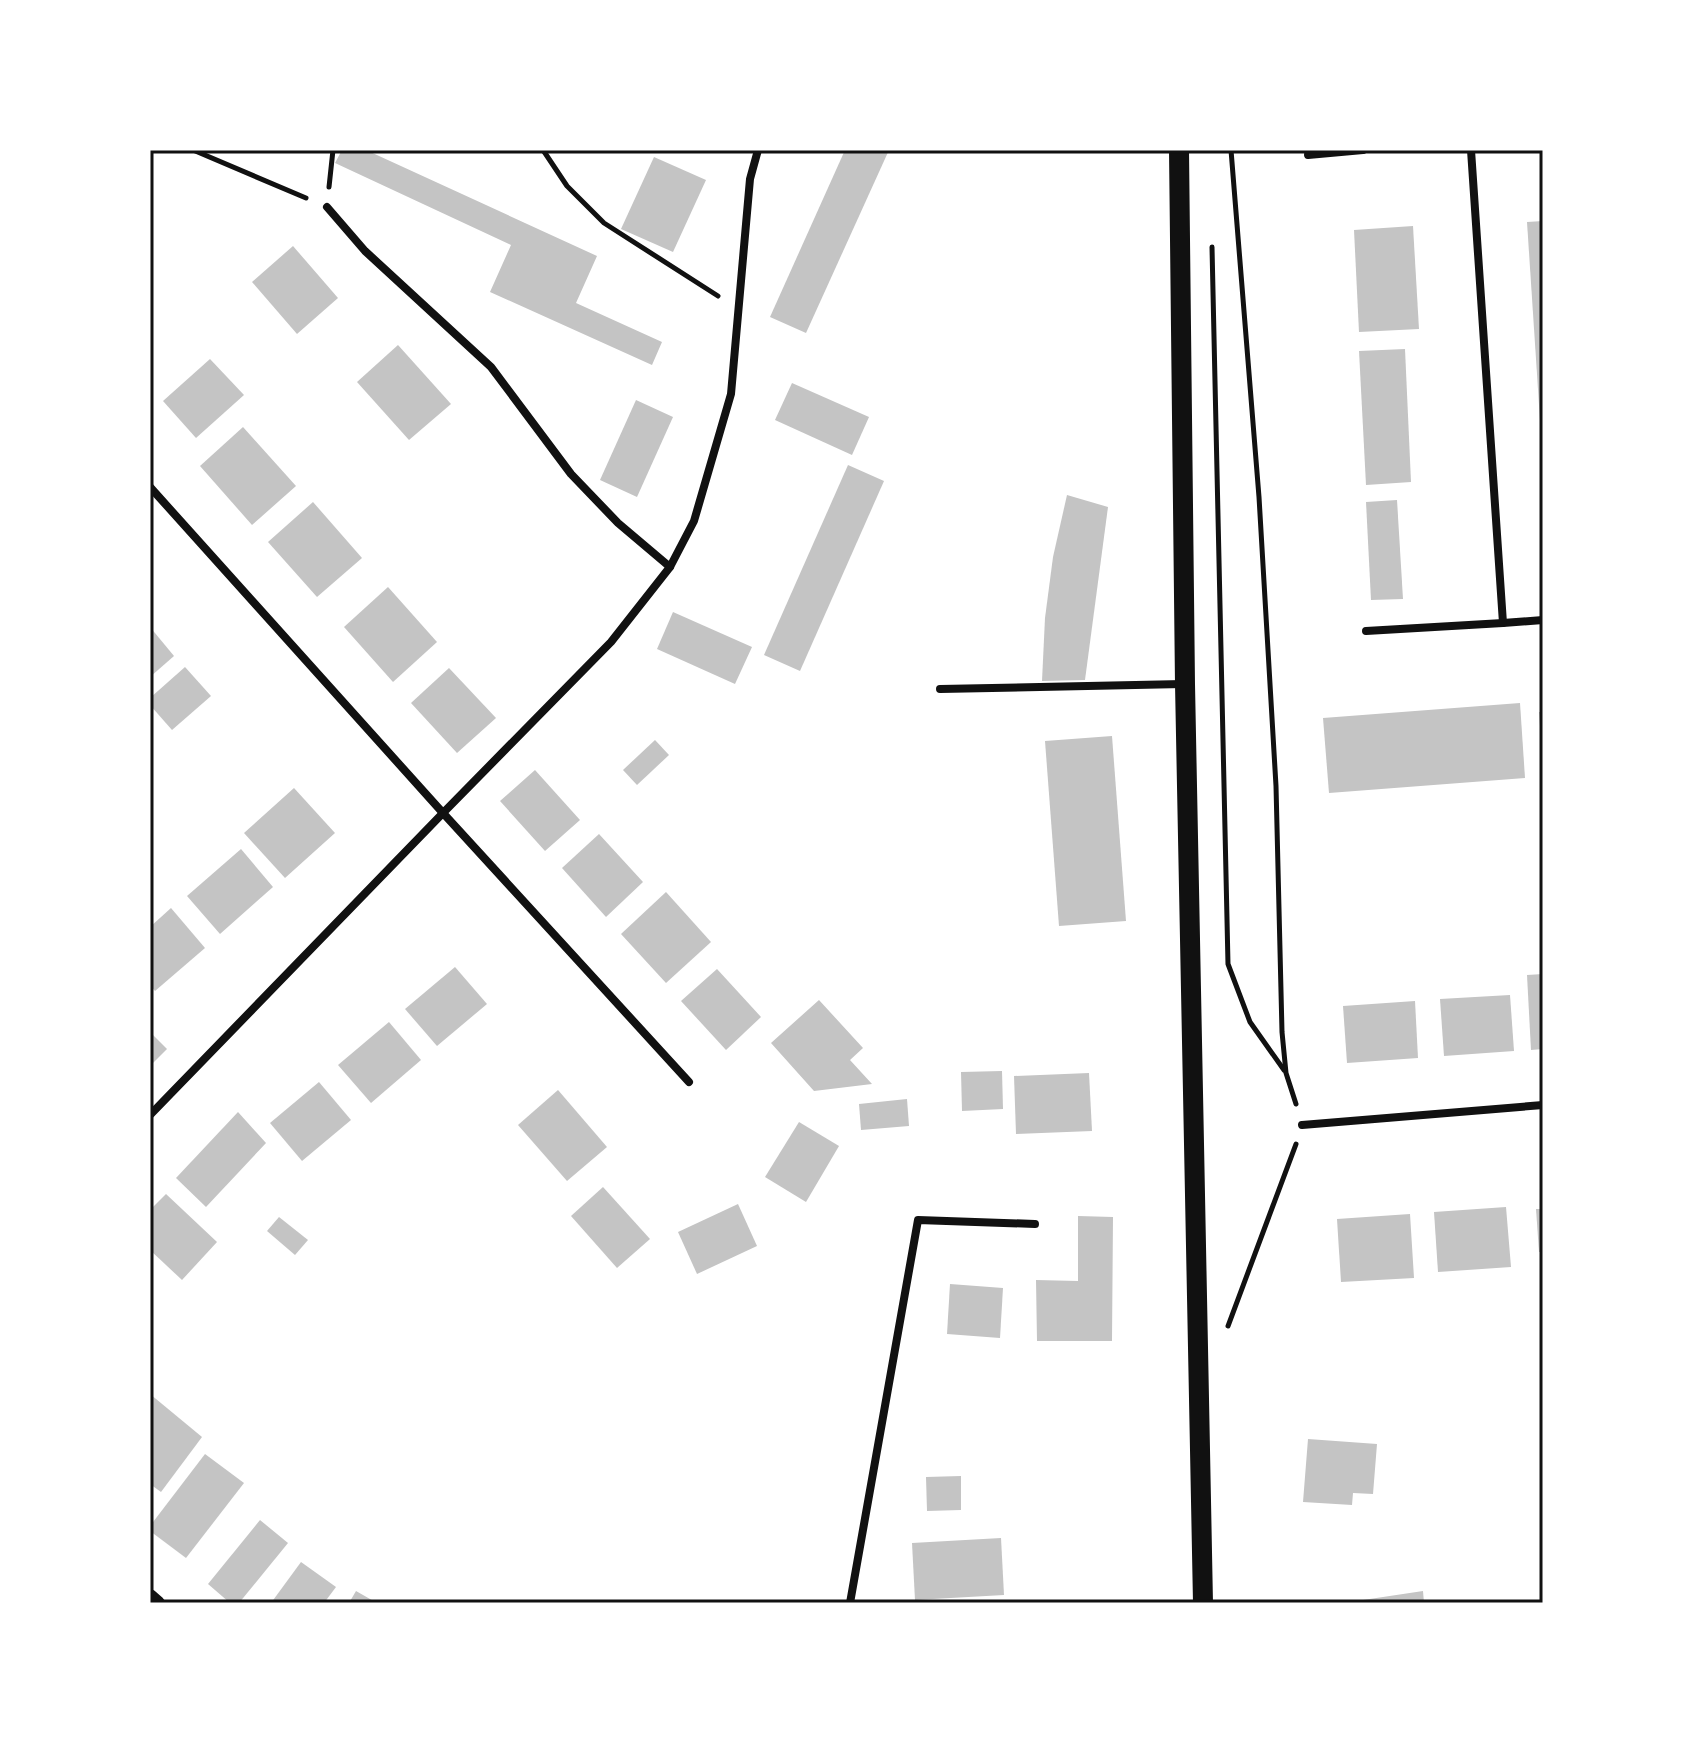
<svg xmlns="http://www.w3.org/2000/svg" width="1693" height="1753" viewBox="0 0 1693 1753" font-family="'Nunito Sans',sans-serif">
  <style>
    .building { fill: #c4c4c4 }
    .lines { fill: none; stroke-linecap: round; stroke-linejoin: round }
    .path { stroke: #111; stroke-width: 5 }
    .minor { stroke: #111; stroke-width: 8 }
    .tertiary { stroke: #111; stroke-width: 14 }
    .primary { stroke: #111; stroke-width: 20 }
    .neatline { fill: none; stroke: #111; stroke-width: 3 }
  </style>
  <rect width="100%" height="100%" fill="#fff"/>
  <g class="building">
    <path d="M342,150H366L597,256L576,303L662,342L652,365L490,292L511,245L335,163Z"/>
    <path d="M845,150H889L806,333L770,317Z"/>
    <path d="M654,157L706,180L673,252L621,229Z"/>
    <path d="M1543,221V435H1541L1527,222Z"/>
    <path d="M1413,226L1419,329L1359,332L1354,230Z"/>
    <path d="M293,246L338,298L297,334L252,282Z"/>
    <path d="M398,345L451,404L409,440L357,382Z"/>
    <path d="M1405,349L1411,482L1366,485L1359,351Z"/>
    <path d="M210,359L244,395L196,438L163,401Z"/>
    <path d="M792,383L869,417L852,455L775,420Z"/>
    <path d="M636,400L673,417L637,497L600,480Z"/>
    <path d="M243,427L296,486L252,525L200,466Z"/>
    <path d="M848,465L884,481L800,671L764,655Z"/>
    <path d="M1067,495L1108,507L1085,680L1042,681L1045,618L1053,557Z"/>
    <path d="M1397,500L1403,599L1371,600L1366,502Z"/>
    <path d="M313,502L362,558L317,597L268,542Z"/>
    <path d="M388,587L437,642L393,682L344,627Z"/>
    <path d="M673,612L752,647L735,684L657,649Z"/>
    <path d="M150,627L174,656L150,677Z"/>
    <path d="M185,667L211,696L172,730L150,705V698Z"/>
    <path d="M449,668L496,718L457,753L411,703Z"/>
    <path d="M1520,703L1525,778L1329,793L1323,718Z"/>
    <path d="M1539,712H1543V739H1541Z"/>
    <path d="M1112,736L1126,921L1059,926L1045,741Z"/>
    <path d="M655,740L669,755L637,785L623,770Z"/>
    <path d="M535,770L580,820L545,851L500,801Z"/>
    <path d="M294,788L335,833L285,878L244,833Z"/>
    <path d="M599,834L643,882L606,917L562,868Z"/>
    <path d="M241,849L273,887L220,934L187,896Z"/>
    <path d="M666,892L711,942L666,983L621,934Z"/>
    <path d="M171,908L205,948L155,991L150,985V927Z"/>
    <path d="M455,967L487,1004L437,1046L405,1009Z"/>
    <path d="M717,969L761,1017L726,1050L681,1001Z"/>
    <path d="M1543,974V1049L1531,1050L1527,975Z"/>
    <path d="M1510,995L1514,1051L1444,1056L1440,999Z"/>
    <path d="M819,1000L863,1048L850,1060L872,1084L814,1091L771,1043Z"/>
    <path d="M1415,1001L1418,1058L1347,1063L1343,1006Z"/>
    <path d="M389,1022L421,1060L371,1103L338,1065Z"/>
    <path d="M150,1032L167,1049L150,1066Z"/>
    <path d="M1002,1071L1003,1109L962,1111L961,1072Z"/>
    <path d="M1089,1073L1092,1131L1016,1134L1014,1076Z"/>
    <path d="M319,1082L351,1120L302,1161L270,1123Z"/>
    <path d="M558,1090L607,1147L567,1181L518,1125Z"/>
    <path d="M907,1099L909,1126L861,1130L859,1104Z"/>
    <path d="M238,1112L266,1143L206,1207L176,1178Z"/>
    <path d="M799,1122L839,1146L806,1202L765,1177Z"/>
    <path d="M603,1187L650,1239L617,1268L571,1216Z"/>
    <path d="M166,1194L217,1242L182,1280L150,1250V1210Z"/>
    <path d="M738,1204L757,1246L697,1274L678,1232Z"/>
    <path d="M1506,1207L1511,1267L1438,1272L1434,1212Z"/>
    <path d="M1536,1209H1543V1252H1539Z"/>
    <path d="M1410,1214L1414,1278L1341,1282L1337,1219Z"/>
    <path d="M1078,1216L1113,1217L1112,1341H1037L1036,1280L1078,1281Z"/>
    <path d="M279,1217L308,1240L295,1255L267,1231Z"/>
    <path d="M950,1284L1003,1288L1000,1338L947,1334Z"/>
    <path d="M150,1394L202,1437L161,1492L150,1484Z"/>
    <path d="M1308,1439L1377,1444L1373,1494L1353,1493L1352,1505L1303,1502Z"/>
    <path d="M205,1454L244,1483L186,1558L150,1531V1526Z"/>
    <path d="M961,1476V1510L927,1511L926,1477Z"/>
    <path d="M260,1520L288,1543L239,1603H230L208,1584Z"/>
    <path d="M1001,1538L1004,1595L915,1600L912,1543Z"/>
    <path d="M301,1562L336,1587L324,1603H271Z"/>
    <path d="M356,1591L377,1603H349Z"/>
    <path d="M1423,1591L1424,1603H1363V1600Z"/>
  </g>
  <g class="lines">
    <g class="path">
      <path d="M193,150L306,198"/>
      <path d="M543,150L567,186L604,223L718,296"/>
      <path d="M1231,150L1259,497L1276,786L1282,1032L1286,1073L1296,1104"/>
      <path d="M329,187L333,150"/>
      <path d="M1212,247L1228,964L1250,1022L1284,1070"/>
      <path d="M1228,1326L1296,1144"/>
    </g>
    <g class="minor">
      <path d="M1471,150L1503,623L1543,620"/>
      <path d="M1308,155L1363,150"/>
      <path d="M327,207L365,251L491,367L571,474L618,523L670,567"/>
      <path d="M150,487L443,813L611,642L670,567L694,521L731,394L750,179L758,150"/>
      <path d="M1366,631L1503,623"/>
      <path d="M940,689L1183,684"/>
      <path d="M150,1115L443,813L689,1082"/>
      <path d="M1302,1125L1543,1105"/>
      <path d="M850,1603L918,1220L1035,1224"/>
    </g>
    <path class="tertiary" d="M150,1596L158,1603"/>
    <path class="primary" d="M1179,150L1185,684L1203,1603"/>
  </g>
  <rect width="1693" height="1753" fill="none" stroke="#ffffff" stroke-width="304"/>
  <rect x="152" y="152" width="1389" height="1449" class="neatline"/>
</svg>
